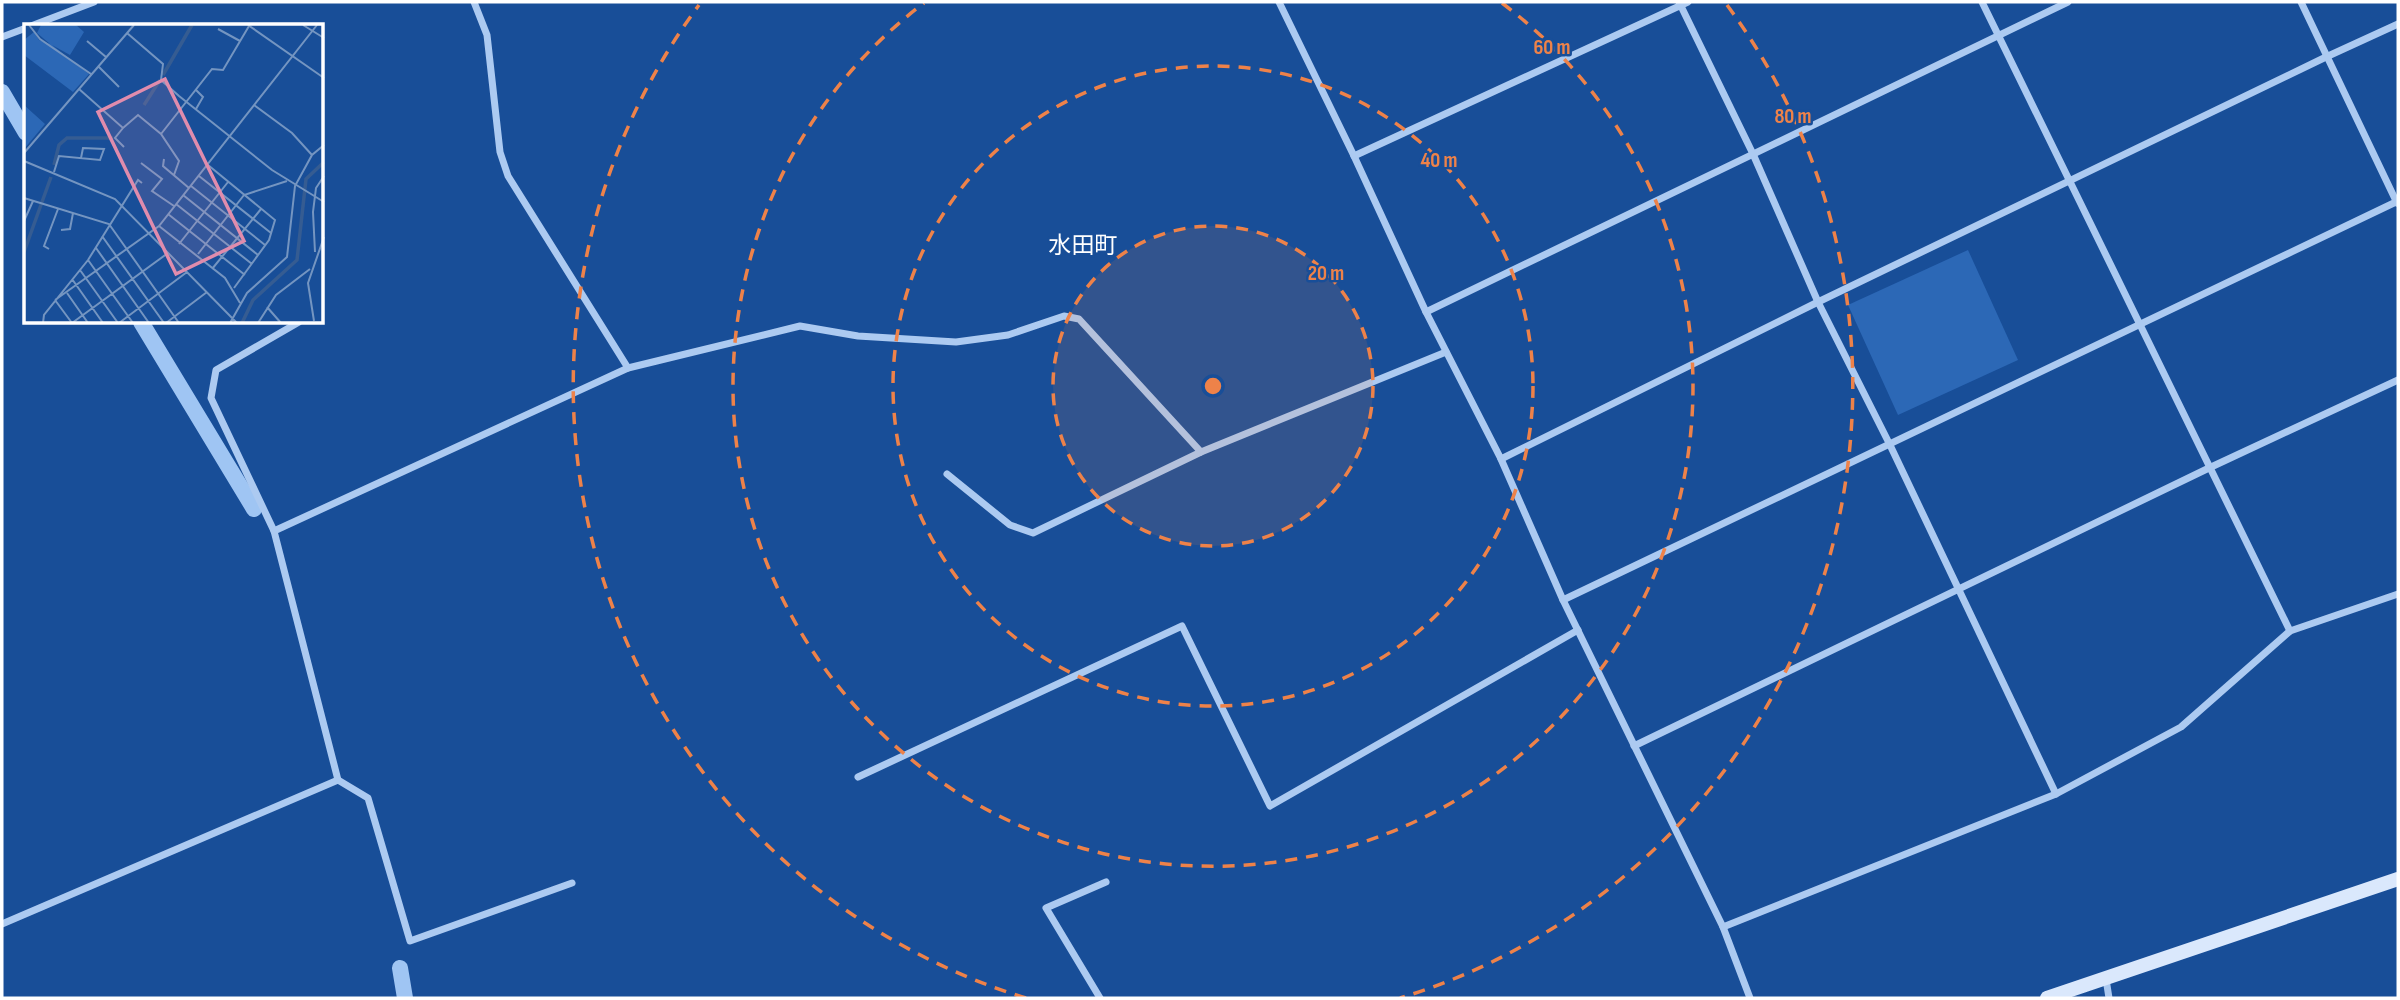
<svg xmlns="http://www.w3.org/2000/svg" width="2400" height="1000" viewBox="0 0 2400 1000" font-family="'Sofia Sans Condensed','Noto Sans JP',sans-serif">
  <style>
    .green { fill: #2c68b6 }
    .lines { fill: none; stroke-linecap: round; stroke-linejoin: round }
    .stream { stroke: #9fc5f3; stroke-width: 16 }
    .street { stroke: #accaf1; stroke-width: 7 }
    .secondary { stroke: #dae8fc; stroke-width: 14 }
    .ring { fill: none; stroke: #ee8249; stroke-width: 3.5; stroke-dasharray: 12 9 }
    .labels { text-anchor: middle; stroke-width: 5; stroke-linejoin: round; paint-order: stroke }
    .quarter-label { font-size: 23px; fill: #fff; stroke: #184e98 }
    .inset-river { fill: none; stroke: #355c92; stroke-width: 3.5 }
    .inset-road { fill: none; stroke: #7495c1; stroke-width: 2 }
    .view { fill: #e08cad; fill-opacity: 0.15; stroke: #e08cad; stroke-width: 3.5 }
    .inset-edge { fill: none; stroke: #fff; stroke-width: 3.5 }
    .centre { fill: #ee8249; stroke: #184e98; stroke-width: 3.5 }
    .ring-label { font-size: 21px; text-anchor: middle; font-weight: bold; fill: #ee8249; stroke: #184e98; stroke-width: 5; stroke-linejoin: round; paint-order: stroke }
  </style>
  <rect width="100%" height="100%" fill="#184e98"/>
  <path class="green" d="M1968,250L2018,360L1898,415L1848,305Z"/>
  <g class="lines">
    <g class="stream">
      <path d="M2,92L26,133"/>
      <path d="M141,322L254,509"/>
      <path d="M400,968L405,998"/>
    </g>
    <g class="street">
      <path d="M474,2L487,35L500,152L508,176L628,368"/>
      <path d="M1279,2L1354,156L1426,312L1501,459L1563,600L1723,927L1750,998"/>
      <path d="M1679,2L1753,154L1818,302L1890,445L2056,794"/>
      <path d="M1982,2L2290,631"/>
      <path d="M2301,2L2397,203"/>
      <path d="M31,26L94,2"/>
      <path d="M2,37L26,28"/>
      <path d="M1354,156L1688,2"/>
      <path d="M1426,312L2068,2"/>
      <path d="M1501,459L1818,302L2326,57L2398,24"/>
      <path d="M947,474L1010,525L1033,533L1201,452L1446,352"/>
      <path d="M274,531L211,398L216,370L299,322"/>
      <path d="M1563,600L2398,201"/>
      <path d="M1634,746L2209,468L2398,380"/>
      <path d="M858,777L1182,626L1270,806L1578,630"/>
      <path d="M338,780L368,798L410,941L572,883"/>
      <path d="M2,924L338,780L274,531L628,368L800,326L858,336L956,342L1008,335L1064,316L1079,319L1201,452"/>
      <path d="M1723,927L2056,794L2181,727L2290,631L2398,594"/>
      <path d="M2106,979L2109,998"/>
      <path d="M1100,998L1046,908L1106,882"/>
    </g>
    <path class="secondary" d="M2047,998L2398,879"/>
  </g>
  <circle cx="1213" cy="386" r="160" fill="#ee8249" fill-opacity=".12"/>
  <g class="ring">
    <circle cx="1213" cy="386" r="160"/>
    <circle cx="1213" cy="386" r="320"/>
    <path d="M1502 3A480 480 0 1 1 924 3"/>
    <path d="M1026 998A640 640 0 0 1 699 5M1727 5A640 640 0 0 1 1400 998"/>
  </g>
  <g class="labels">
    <g class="quarter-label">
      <text x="1083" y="253">水田町</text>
    </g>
  </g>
  <g transform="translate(24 24)">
    <rect width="299" height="299" fill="#184e98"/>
    <path d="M17,1H52L60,8L46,31L28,21L65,50L49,68L0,31V16L10,8L15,16L26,20L13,9ZM0,81L21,100L0,125Z" fill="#2c68b6"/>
    <path class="inset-river" d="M139,51L168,1M120,81L136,56M30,141L35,121L43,114H89M0,228L27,153M218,299L229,276L273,236L282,155L300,138"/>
    <path class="inset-road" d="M5,1L16,15L67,50M224,1L300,54M279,1L300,14M194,5L216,17M103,9L139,40L137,56L155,72L248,146L300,178M63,17L82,33M74,42L95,63M55,65L99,104L114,91L137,110L155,137L150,151M172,66L179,73L172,85M230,81L268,109L288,131M99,104L91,114L100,123M137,110L188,45L199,46L225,2M0,129L110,1M140,135L139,142L165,164M0,137L91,175L213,299M117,139L138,155L128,167L150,182M184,141L251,196L245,216L210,264M30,148L35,132L76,136L80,125L59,124L57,134M175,152L247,209M167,162L241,221M159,171L234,231M0,174L85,200L155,299M152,180L228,240M144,190L221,251M0,197L9,177M135,202L201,254L216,279M37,206L46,205L49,189M78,212L140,299M155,220L204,158M72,224L125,299M25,225L20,222L34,185M291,228L289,188L292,164L300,152M174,230L220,171L263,157M64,236L109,299M188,245L237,185M56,246L94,299M48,255L79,299M43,269L64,299M31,276L135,202L293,1M31,276L48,299M243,283L257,299M290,297L284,259L300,213M19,299L20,291L64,236L114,156L118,159M48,299L144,229M95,299L163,248M142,299L183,268M206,299L223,269L263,233L271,162L288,131L300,121M234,299L252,271L286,245"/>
    <path class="view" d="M141,55L220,217L152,250L74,88Z"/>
    <rect width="299" height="299" class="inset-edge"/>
  </g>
  <circle cx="1213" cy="386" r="10" class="centre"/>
  <g class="ring-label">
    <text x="1552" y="54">60 m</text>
    <text x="1793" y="123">80 m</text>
    <text x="1439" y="167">40 m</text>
    <text x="1326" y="280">20 m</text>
  </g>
  <rect width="2400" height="1000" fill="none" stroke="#ffffff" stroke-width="7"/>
</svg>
